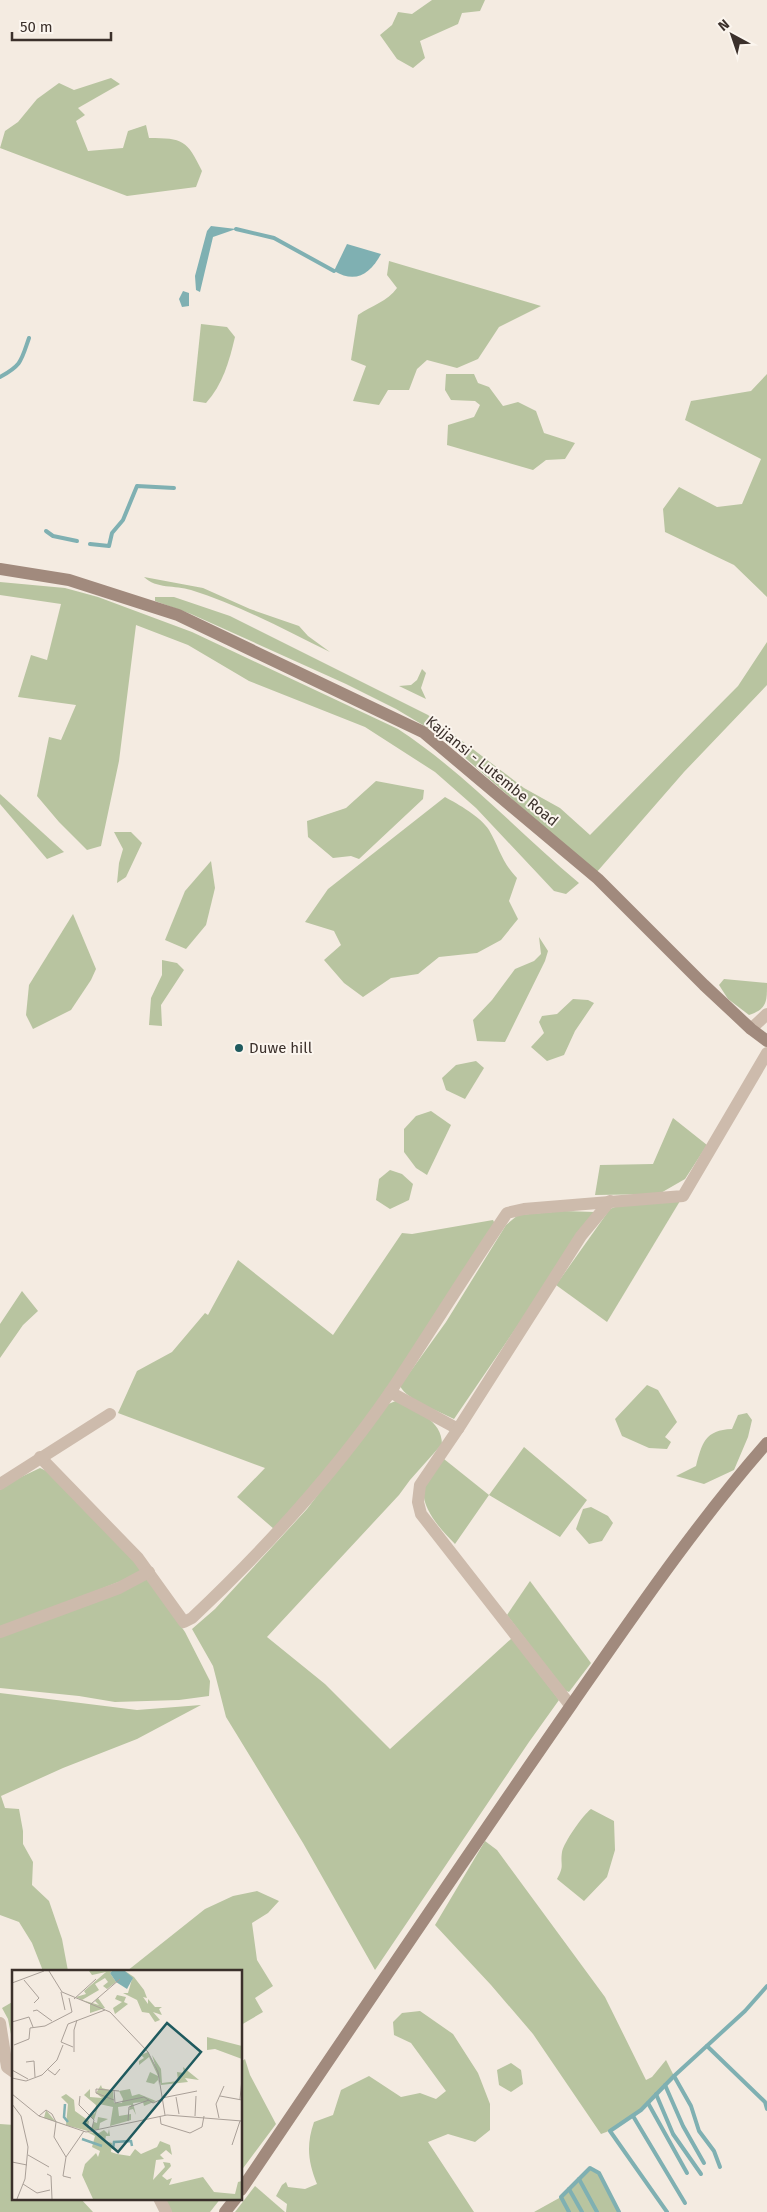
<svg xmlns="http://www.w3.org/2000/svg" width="767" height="2212" viewBox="0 0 767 2212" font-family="'Fira Sans',sans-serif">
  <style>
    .green { fill: #b8c4a0 }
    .water { fill: #7fb0b2 }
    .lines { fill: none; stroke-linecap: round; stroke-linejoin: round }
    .stream { stroke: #7fb0b2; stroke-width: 4 }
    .street { stroke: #cdbbac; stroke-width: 12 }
    .secondary { stroke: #a18a7d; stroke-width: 12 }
    .poi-dot { fill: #1f5a5e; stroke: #fbf5ee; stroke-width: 2 }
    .labels { text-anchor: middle; stroke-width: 4; stroke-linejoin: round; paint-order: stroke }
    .street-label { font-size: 15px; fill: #3b302b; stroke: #fbf5ee }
    .poi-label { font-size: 15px; fill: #3b302b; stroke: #fbf5ee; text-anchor: start }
    .inset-river { fill: none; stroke: #7fb0b2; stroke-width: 2.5 }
    .inset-road { fill: none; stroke: #aaa098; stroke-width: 1 }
    .view { fill: #1f5a5e; fill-opacity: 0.15; stroke: #1f5a5e; stroke-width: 2.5 }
    .inset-edge { fill: none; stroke: #3b302b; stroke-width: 2.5 }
  </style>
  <rect width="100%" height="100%" fill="#f4ebe1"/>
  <g class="green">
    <path d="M432,0H485L480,11L462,13L458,24L420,41L425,58L413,68L397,59L380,35L392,25L398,12L412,14Z"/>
    <path d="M111,78L120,84L78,108L85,115L76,121L88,151L123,148L128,131L146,125L149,138C183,138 187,140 202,171L196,187L127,196L0,148L5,131L18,122L37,99L59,83L74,90Z"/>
    <path d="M389,261L541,306L499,327L478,359L457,368L427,360L417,369L409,390H388L379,405L353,401L366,366L351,360L358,315C371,306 388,301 397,288L387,275Z"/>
    <path d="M201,324L227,327L235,337C229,362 223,384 206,403L193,401Z"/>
    <path d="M446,374H474L478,383L489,387L503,406L518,402L536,411L544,433L575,443L565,459L546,460L533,470L447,445L448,425L474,417L480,405L475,401L451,400L445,390Z"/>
    <path d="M767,374V597L734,565L665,532L663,509L679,487L717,507L742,504L761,459L685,420L691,401L751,391Z"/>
    <path d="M144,577L203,588L250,609L299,626L308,636L330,652C285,630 239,605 191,590C175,585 156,589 144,577Z"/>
    <path d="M0,582L65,588L98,597L192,632L398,729C465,773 518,832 579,883L566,894L554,891L476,808L435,772L365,727L249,681L188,645L136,625L119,761L101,846L87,850L59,822L37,796L49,737L61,740L76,705L18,697L31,655L47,660L61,604L0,595Z"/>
    <path d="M155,597H174L230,616L428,715L524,788L560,808L590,835L738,686L767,642V685L684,772L596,873L438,734L396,709L346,684L191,614L155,601Z"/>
    <path d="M422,669L426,673L421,688L426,699L399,686L411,685L417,680Z"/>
    <path d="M376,781L424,790L423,799L359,859L351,856L333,858L308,837L307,821L346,808Z"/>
    <path d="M0,794L64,852L47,859L0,804Z"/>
    <path d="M445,797C458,804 481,817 489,830C500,849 501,861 517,878L509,901L518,919L501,940L477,953L439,957L418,974L391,978L363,997L344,983L324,960L341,945L334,931L305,922L328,889Z"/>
    <path d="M114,832H131L142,843L126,877L117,883L119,863L123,849Z"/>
    <path d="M211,861L215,888L206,925L186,949L165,940L185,891Z"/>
    <path d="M73,914L96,969L91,980L71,1010L33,1029L26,1015L29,985Z"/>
    <path d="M539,937L548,951L545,961L505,1042L477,1041L473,1020L492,1000L515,969L534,961L541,954Z"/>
    <path d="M162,960L177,963L184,970L161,1005L162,1026L149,1025L151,998L162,975Z"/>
    <path d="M724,979L767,983C767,1002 767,1009 749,1015L728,999L719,985Z"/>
    <path d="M573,999L588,1000L594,1003L575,1031L564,1055L547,1061L531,1047L544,1033L539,1022L542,1016L557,1014Z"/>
    <path d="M476,1061L484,1068L465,1099L446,1090L442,1078L456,1065Z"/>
    <path d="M431,1111L451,1125L427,1175L416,1168L404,1152V1129L416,1116Z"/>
    <path d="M673,1118L707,1145L685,1179L659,1194L595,1195L600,1165L653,1164Z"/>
    <path d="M390,1170L402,1174L413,1184L409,1200L390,1209L376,1200L379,1179Z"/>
    <path d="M680,1201L607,1322L556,1285L610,1209L625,1203Z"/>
    <path d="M564,1211L595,1212L454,1419C439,1411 408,1401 400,1386L446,1322L506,1225L518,1215Z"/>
    <path d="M493,1220L495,1224L398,1375L338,1455L274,1529L237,1497L265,1468L118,1413L137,1371L172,1352L205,1313L208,1315L238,1260L333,1335L402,1233L412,1234Z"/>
    <path d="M22,1291L38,1311L23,1325L0,1358V1324Z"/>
    <path d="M647,1385L658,1390L677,1422L665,1437L671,1442L667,1449L649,1448L622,1436L615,1419Z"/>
    <path d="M398,1400C416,1411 442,1420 442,1444L410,1480L399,1495L267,1637L325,1684L390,1749L512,1638L559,1700L529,1742L375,1970L303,1843L226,1717L213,1666L192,1629L215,1609L307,1509L386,1405Z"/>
    <path d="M747,1413L752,1420L748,1437L734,1470L704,1484L676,1476L696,1466C702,1443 705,1430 732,1429L738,1415Z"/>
    <path d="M524,1447L587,1500L560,1537L489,1495L455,1544C442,1531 417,1505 425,1484C429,1476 438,1467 444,1459L489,1495Z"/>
    <path d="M40,1468L51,1473L144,1570L134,1576L0,1628V1490L19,1478Z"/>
    <path d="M591,1507L608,1516L613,1523L602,1541L589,1544L576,1529L583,1509Z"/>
    <path d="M147,1577L185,1632L210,1681L209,1696L179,1700L115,1702L79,1696L0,1688V1637Z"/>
    <path d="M530,1581L591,1663L569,1692L564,1690L507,1615Z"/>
    <path d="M0,1693L137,1710L201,1705L137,1739L63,1768L1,1796L5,1808L19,1809L23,1831V1844L33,1862L32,1885L49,1901L62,1939L68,1971H43L32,1943L19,1922L0,1915Z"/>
    <path d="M591,1809L614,1821L615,1850L607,1877L584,1901L557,1879C565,1865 560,1866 562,1852C564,1842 583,1815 591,1809Z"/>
    <path d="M485,1841L497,1850L605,1997L646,2080L652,2077L666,2060L674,2076C653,2098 631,2124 601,2134L533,2034L491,1985L435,1925Z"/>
    <path d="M257,1891L279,1901L268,1913L252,1923L257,1960L273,1986L255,1998L263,2012L241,2025V1971H127L205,1909L233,1896Z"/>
    <path d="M14,2001V2050L8,2019L2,2008Z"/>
    <path d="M420,2011L453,2034L478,2073L490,2104V2130L475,2142L448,2134L428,2142L474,2212H286L287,2204L276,2196L282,2185L286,2182L288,2187L305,2189L317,2184C308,2162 306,2145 314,2122L333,2115L341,2090L369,2076L401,2097L420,2093L436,2099L446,2091L411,2043L394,2035L393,2022L402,2013Z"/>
    <path d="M245,2059L250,2075L276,2124L241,2171V2062Z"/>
    <path d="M511,2063L521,2070L523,2084L511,2092L499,2085L497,2070Z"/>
    <path d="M0,2124L14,2125V2198H80L93,2212H0Z"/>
    <path d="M590,2168L599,2173L619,2212H534L561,2197Z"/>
    <path d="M255,2186L285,2212H235Z"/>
    <path d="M163,2198H221L210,2212H172Z"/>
  </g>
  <g class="water">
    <path d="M211,226L236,229L213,237L200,292L196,290L195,276L207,231Z"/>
    <path d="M347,244L381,254C370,274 356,284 334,271Z"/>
    <path d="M183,291L189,293V306L182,307L179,299Z"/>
  </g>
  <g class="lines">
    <g class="stream">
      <path d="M236,229L274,238L334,271"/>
      <path d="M0,377C22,365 21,361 29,338"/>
      <path d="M46,531L53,536L77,541"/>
      <path d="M90,544L109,546L112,533L123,520L137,486L174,488"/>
      <path d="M707,2046L765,2102L767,2109"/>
      <path d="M674,2076L691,2106L699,2131L714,2151L720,2167"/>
      <path d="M665,2085L683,2126L704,2163"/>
      <path d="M656,2094L673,2134L701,2174"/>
      <path d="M648,2103L687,2173"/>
      <path d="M633,2116L685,2203"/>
      <path d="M579,2179L597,2212"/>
      <path d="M569,2189L582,2212"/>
      <path d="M569,2212L561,2197L590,2168L599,2173L619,2212"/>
      <path d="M667,2212L610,2131L641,2110L674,2076L745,2011L767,1986"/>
    </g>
    <g class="street">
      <path d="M751,1029L767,1014"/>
      <path d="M390,1392L458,1429"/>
      <path d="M40,1457L138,1558L184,1622L192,1618C265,1549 334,1474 391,1391C430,1332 467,1272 507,1213L524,1209L683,1196L767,1053"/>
      <path d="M0,1484L110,1414"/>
      <path d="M0,1632L119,1588L149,1572"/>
      <path d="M570,1705L421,1514L418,1502L420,1485L458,1429L581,1236L610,1201"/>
      <path d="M0,2023L7,2067L14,2072"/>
      <path d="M159,2198L166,2212"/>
    </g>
    <g class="secondary">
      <path d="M0,569L69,580L178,615L423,732L598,879L704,985L751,1029L767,1041"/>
      <path d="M241,2190C351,2028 460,1865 572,1704C634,1615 695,1525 767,1443"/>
      <path d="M225,2212L236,2198"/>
    </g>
  </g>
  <circle class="poi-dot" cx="239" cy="1048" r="5"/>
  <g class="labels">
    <g class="street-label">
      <text transform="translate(492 771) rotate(39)" y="5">Kajjansi - Lutembe Road</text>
    </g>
    <g class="poi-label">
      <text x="249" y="1053">Duwe hill</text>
    </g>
  </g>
  <g transform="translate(12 1970)">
    <rect width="230" height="230" fill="#f4ebe1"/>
    <path d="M77,1H100L98,3L104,12L95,19L91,16L96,12L93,8L83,14L87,20L70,30L87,35L83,31L86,28L93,38L78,43V34L64,27L74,24L72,21L94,2L80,5ZM113,1L122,7L132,20L135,28L131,27L136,34V29L143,37H150L147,39L150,45L141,42L148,50L143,52L137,43L130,42L125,30L111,23H116L120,9ZM105,25L114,27L112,32L116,34L103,44L101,38L110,32L103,29ZM195,67L230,76V89L203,79L195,80ZM136,82L146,103L147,115L146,110L142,114L134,112L138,102L146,106L137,87L127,95V91L132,88L129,85ZM140,85L149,99L150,113L166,111L165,102L172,103L171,97L187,110L173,108L176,112L149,115ZM89,115L90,118L101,121L102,133H110L111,129L107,121L118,119L120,126L127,124L144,131L132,136L131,132L121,133L124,145L121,139L117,140L119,135L106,137L107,146L119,144V150L98,156L101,137L87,134L82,150L78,146L83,143L84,135L72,125L78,119V127L90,128L84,123ZM54,124L62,130L63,141L77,151L76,158L79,159L82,152L85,153L86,147L96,149L88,153L87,159L76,161L57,156L32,148L34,140L43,151L54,155L56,134L49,127ZM97,159L98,166H94L93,171L100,173L99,182L105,184L118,186L123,179L129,184L145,177L148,171L158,175L160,185L154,180L148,185L152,189L144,190L141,210L153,197L151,192L158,193L159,196L150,206L155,210L160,208L157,215L191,207L202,222L223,224L226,212L230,211V229H81L70,205L73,194L84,183L86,187L88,181L80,177L83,166L75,162L87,163L92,160L96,164Z" fill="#b8c4a0"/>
    <path d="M100,1H113L121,8L115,19L104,12L98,3Z" fill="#7fb0b2"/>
    <path class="inset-river" d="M53,134L52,147L56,152M70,169L90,176M101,179L102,172L119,171L120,176"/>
    <path class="inset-road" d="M37,1L50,22L98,42L136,82L146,102L153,145M12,10L27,28L22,33M0,13L32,1M49,22L53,40M62,29L84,9M79,34L108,9M21,41L25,40L40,51M0,52L17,47L21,57M2,75L17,69L18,58L33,56L60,42L57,28M61,77L49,72L56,54L93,40M62,82V60L65,50M14,92L22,91L23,107M35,99L43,105L48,99M0,100L16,109M0,108L14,111L30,105L45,90L51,75M102,120L103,133L132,127L141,133L150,129M0,124L27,146L74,162L155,145L230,151M68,126L67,135L82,150L79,162M208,126L230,130M164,127L167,144M150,128L185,121M228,129L230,109M102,130L84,123V119L107,121M0,134L9,146L16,177L13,209L5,229M27,146L34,140L40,144L44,152L42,167L54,187M148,146L149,154L178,163L190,157L192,146M183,146L184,126M207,148L204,134L212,116M116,151L117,137L137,130M220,175L228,151M16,185L37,197M0,192L15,195M35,204L39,206L40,229M59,208L51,206L54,187L72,161M11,214L25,223L38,220"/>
    <path class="view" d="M155,53L189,82L106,182L72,153Z"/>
    <rect width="230" height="230" class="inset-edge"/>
  </g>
  <g transform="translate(732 35) rotate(320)" stroke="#fbf5ee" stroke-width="4" paint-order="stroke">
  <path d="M0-4L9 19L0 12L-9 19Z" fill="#3b302b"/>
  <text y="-8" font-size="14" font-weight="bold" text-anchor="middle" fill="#3b302b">N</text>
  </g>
  <path d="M12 32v8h99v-8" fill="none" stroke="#3b302b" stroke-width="2.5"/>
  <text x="20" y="32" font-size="15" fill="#3b302b" stroke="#fbf5ee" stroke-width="4" paint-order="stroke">50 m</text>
</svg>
